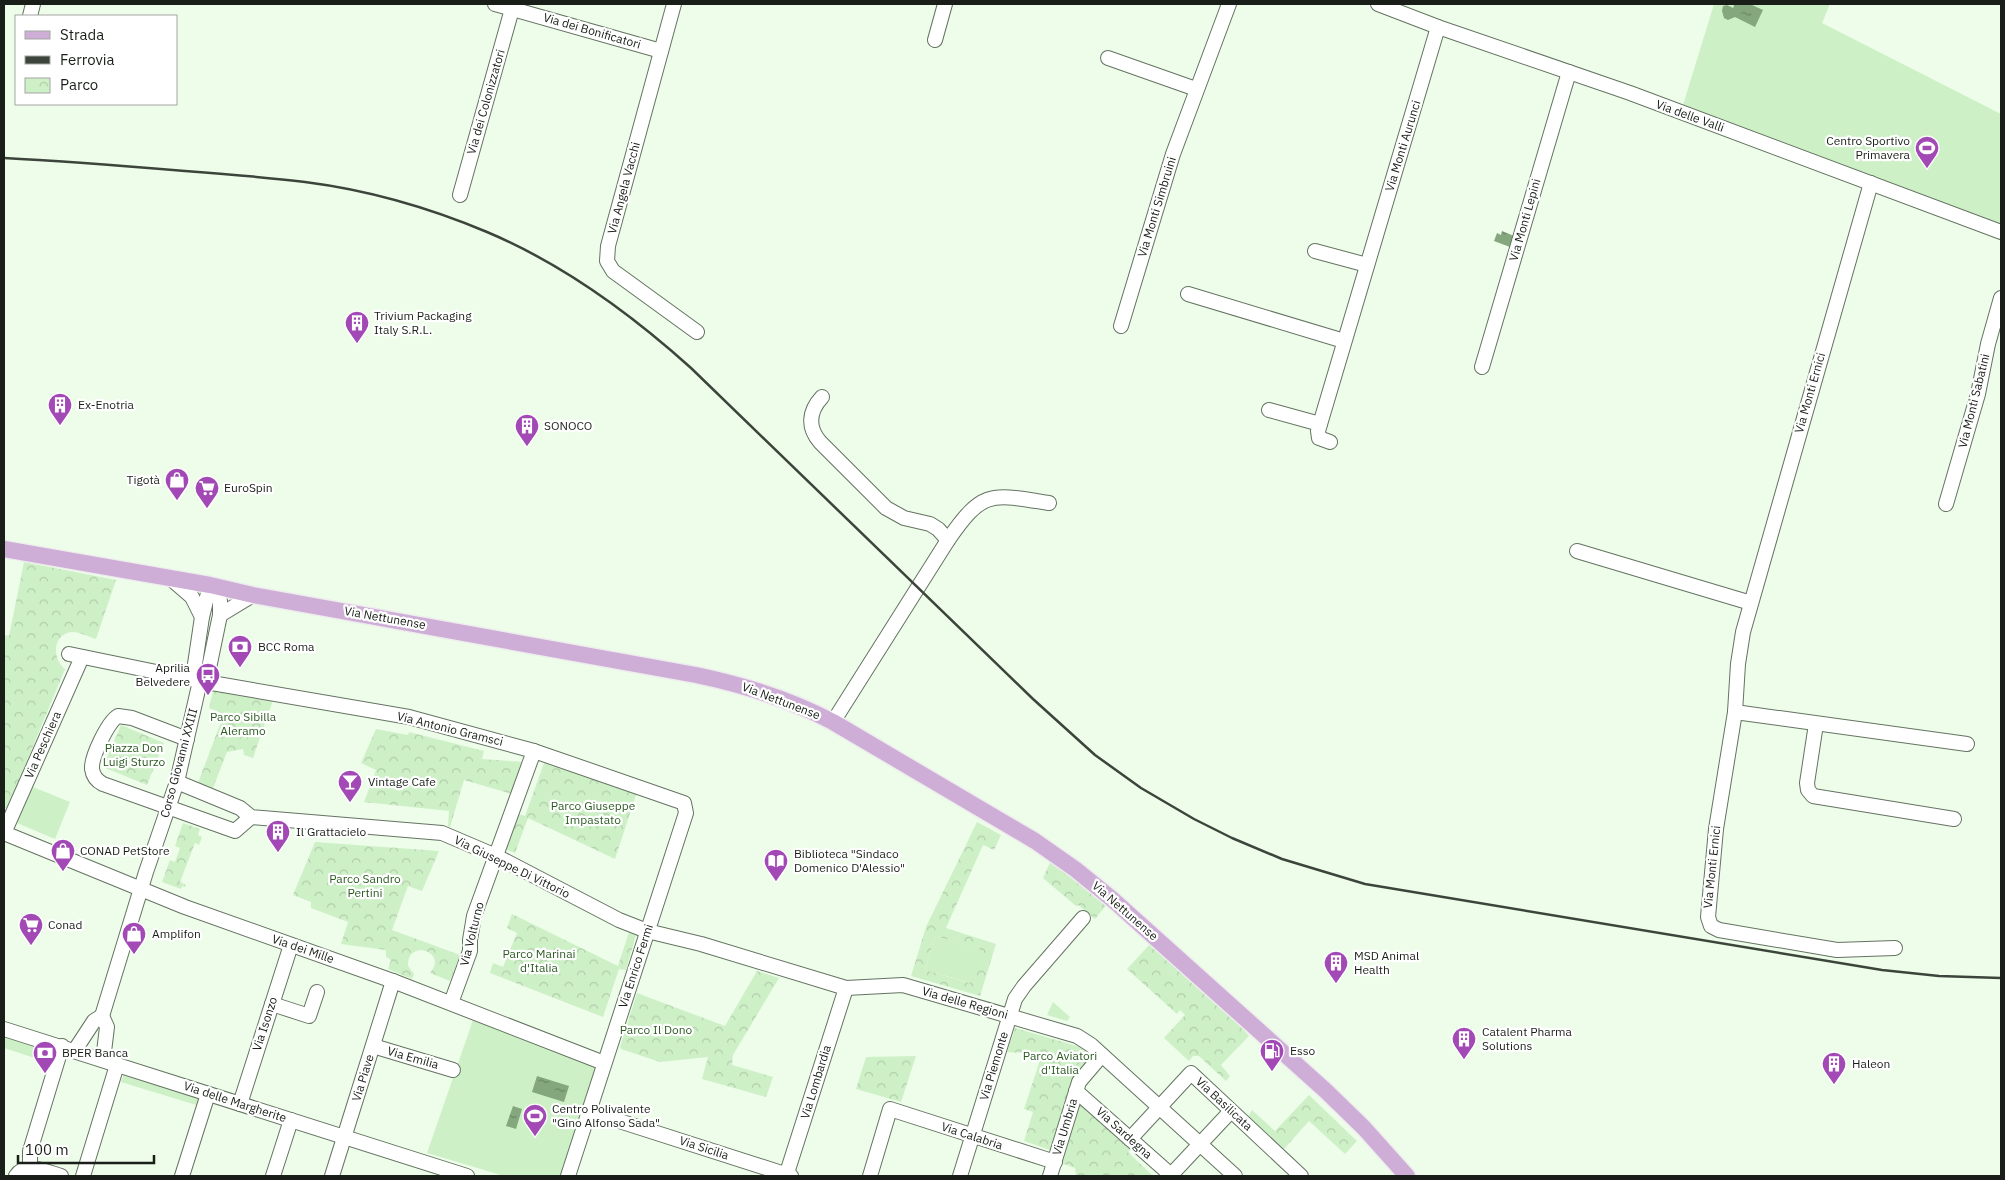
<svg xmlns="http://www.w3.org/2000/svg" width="2005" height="1180" viewBox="0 0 2005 1180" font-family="'IBM Plex Sans',sans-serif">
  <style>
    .grass { fill: #cef0c7 }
    .park { fill: url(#park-crowns); fill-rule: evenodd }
    .water { fill: url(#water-ripples) }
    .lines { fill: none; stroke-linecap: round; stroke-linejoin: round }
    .minor-casing { stroke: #657362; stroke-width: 16 }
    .major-casing { stroke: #ededed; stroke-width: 19 }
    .minor { stroke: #fff; stroke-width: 14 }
    .major { stroke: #ceaed6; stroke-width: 16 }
    .rail { stroke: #3d443b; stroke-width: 2.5 }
    .labels { text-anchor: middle; stroke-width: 4.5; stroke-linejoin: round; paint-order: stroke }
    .street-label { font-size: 12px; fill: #191f18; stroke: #fff }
    .poi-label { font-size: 12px; fill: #191f18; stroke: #fff; text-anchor: start }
    .park-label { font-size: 12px; fill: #2c5b22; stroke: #fff }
  </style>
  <defs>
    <pattern id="park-crowns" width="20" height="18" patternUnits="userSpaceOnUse" patternTransform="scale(1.25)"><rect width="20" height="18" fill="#cef0c7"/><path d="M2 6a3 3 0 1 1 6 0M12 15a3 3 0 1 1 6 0" fill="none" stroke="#b0cdaa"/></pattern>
    <pattern id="water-ripples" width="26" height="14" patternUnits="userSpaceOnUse" patternTransform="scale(1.25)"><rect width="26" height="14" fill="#84a77d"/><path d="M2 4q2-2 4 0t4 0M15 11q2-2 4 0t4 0" fill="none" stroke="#6b8765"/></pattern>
  </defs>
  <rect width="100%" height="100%" fill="#edfde9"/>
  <g class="grass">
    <path d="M1714,4H1830L1822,23L2001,114V224L1683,105Z"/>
    <path d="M33,787L70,802L55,839L17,823Z"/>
    <path d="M935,936L981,949L971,983L925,970Z"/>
    <path d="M1053,1002L1070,1017L1067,1021L1047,1015Z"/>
    <path d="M473,1020L596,1067L562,1176H504L427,1153Z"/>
    <path d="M4,1037L50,1052L47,1062L4,1048Z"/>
    <path d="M124,1074L199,1097L196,1105L121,1082Z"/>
  </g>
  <g class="park">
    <path d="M24,562L116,580L96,639C89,637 80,632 72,632C52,634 52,659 65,669L7,809L4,807V635L9,636Z"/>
    <path d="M213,691L273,700L253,758L244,755L243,749L227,752L213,788L198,783L224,714L209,708Z"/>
    <path d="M121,725L164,743L147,785L103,767Z"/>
    <path d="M376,729L408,735L409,732L484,751L482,759L523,762L512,794L464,780L450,827L448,826L449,811L364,802L376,770L361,763Z"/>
    <path d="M544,763L637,792L615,859L528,818L515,853L505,849L518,814L525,816Z"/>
    <path d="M977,822L1001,835L994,850L983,845L946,928L996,944L980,996L911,976L926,927ZM935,936L980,949L970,983L925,970Z"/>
    <path d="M183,823L200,829L198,835L202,837L199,845L195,843L180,882L186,885L185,887L182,886L181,889L162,882L170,860L175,862L180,848L175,846Z"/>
    <path d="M315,842L439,851L422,891L408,886L392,930L460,955L450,981L430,973C449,952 407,938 408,966L414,974L412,979L388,969L391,960L386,957V950L341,944L348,922L311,908V902L293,895Z"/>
    <path d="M1053,856L1109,902L1095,919L1078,905L1076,906L1043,878Z"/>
    <path d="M512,914L618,966L629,932L636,935L626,970L619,969L603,1017L490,973L493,963L503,967L517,933L507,928Z"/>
    <path d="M1150,944L1221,1005L1249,1036L1221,1065L1230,1076L1226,1081L1199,1056H1193L1189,1061L1164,1038L1185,1015L1180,1010L1177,1014L1127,969Z"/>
    <path d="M757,971L779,978L733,1055L732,1065L773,1077L766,1097L702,1079L708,1057L660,1062L621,1049L620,1047L637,993L725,1026Z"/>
    <path d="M1015,1028L1080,1047L1092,1058L1072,1080L1050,1150L1024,1141L1033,1112L1024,1109L1042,1054L1007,1052Z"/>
    <path d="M916,1056L901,1102L856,1089L866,1057Z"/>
    <path d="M1309,1095L1357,1141L1345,1154L1309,1121L1284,1149L1248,1117L1252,1110L1275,1131Z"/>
    <path d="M1080,1104L1130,1149L1128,1152L1153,1176H1076L1075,1168L1061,1163Z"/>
  </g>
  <g class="water">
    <path d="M1735,4H1750L1763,10L1755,27L1735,17L1728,20L1724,18L1722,11L1723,6L1727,5L1733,8Z"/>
    <path d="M1502,231L1514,236L1510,247L1494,241L1497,233L1501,235Z"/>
    <path d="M537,1076L569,1086L564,1102L532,1092Z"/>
    <path d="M513,1106L522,1109L516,1129L506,1126Z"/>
  </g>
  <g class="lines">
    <defs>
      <g id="minor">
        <path d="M495,4L661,51"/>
        <path d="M674,4L608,246L607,261L613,271L697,332"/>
        <path d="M1378,4L1438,27L1630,93L2001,232"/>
        <path d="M30,16L33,4"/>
        <path d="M935,40L945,4"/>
        <path d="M1108,58L1196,89"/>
        <path d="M1871,183L1743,632L1738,664L1735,712L1716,829L1708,917L1711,926L1719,930L1837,950L1895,948"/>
        <path d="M460,195L512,9"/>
        <path d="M1315,251L1367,265"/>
        <path d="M1188,294L1344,341"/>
        <path d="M1121,326L1173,154L1229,4"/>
        <path d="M1482,367L1569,72"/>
        <path d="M822,397C809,411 807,427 820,442L886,508L904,518L930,524L938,529L948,540"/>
        <path d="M1269,410L1320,424"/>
        <path d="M1330,442L1319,438L1318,431L1438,27"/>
        <path d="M1946,504L1978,394L1988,344L2001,298"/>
        <path d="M1577,551L1751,603"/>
        <path d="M170,578L192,597L202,617"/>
        <path d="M220,615L253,595"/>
        <path d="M69,654L200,681L409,717L534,751L684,803L686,813L568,1176"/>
        <path d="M200,681L195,673V664L202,617L210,585"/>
        <path d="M1735,712L1967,744"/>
        <path d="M833,722L948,540C983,489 991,494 1049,503"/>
        <path d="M1816,724L1807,783L1808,790L1813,796L1954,819"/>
        <path d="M187,739L132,718L118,716C108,722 91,757 92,769C93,776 97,781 103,784L235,831L251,817"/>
        <path d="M177,782L240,808L251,817L442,833L496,856L619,920L647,931L701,944L846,988L903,985L1077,1036L1091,1045L1235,1176"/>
        <path d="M4,833L185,907L393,981L604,1063"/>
        <path d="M4,833L82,657"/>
        <path d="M451,1003L470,951V940L474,916L534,751"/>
        <path d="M272,1004L309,1016L317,992"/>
        <path d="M102,1016L146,872L177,782L200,681L205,678L209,668L220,615V601L215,586"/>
        <path d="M102,1016L107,1027L103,1060"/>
        <path d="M4,1029L467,1176"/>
        <path d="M373,1046L453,1070"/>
        <path d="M75,1050L94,1021L102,1016"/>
        <path d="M1076,1091L1172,1176"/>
        <path d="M240,1104L291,945"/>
        <path d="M588,1111L791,1176"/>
        <path d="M1130,1139L1191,1073L1301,1176"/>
        <path d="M30,1168V1151L62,1046"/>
        <path d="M1171,1175L1231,1111"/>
        <path d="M16,1176C26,1161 47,1172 61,1176"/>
        <path d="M83,1176L117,1065"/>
        <path d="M182,1176L208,1094"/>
        <path d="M273,1176L291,1120"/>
        <path d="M332,1176L393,981"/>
        <path d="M786,1176L846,988"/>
        <path d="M870,1176L890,1109L1055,1162"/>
        <path d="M960,1176L1015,999L1024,986L1083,918"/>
        <path d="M1050,1176L1079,1082L1102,1055"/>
      </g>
      <path id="major" d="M4,549L210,585L253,595L696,675C744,685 790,699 833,722L1035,841L1075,869L1112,899L1326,1091L1364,1128L1407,1176"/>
    </defs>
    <use href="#minor" class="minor-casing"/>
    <use href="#major" class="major-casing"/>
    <use href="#minor" class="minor"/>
    <use href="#major" class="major"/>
    <path class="rail" d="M4,158C64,161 125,166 185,171C225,174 265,177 305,182C368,190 430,208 487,232C563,264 630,313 691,368L1033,699L1095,755L1141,788L1194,819L1232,838L1282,859L1365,884L1882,970L1939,976L2001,978"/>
  </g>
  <defs>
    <symbol id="stadium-pin" viewBox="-11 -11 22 30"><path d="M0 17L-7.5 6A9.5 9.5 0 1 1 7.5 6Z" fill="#a249b6" stroke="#fff"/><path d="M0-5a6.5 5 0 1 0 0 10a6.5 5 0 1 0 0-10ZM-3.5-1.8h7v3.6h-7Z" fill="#fff"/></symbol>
    <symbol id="building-pin" viewBox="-11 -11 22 30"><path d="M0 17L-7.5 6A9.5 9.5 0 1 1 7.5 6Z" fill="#a249b6" stroke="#fff"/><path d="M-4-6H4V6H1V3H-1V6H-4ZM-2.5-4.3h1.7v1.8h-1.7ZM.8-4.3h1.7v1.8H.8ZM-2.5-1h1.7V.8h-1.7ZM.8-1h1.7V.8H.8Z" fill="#fff"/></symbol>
    <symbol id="shop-pin" viewBox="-11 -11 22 30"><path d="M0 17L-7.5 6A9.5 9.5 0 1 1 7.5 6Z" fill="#a249b6" stroke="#fff"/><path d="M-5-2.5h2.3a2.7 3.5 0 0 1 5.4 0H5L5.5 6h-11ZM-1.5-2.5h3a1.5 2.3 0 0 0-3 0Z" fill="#fff"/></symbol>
    <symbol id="supermarket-pin" viewBox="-11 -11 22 30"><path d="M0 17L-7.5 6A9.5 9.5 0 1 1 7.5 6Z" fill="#a249b6" stroke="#fff"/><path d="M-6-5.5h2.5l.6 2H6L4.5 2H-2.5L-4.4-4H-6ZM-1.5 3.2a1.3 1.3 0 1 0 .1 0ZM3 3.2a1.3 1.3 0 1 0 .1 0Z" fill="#fff"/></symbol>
    <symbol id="bank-pin" viewBox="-11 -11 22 30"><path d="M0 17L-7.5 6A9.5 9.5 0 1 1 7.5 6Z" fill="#a249b6" stroke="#fff"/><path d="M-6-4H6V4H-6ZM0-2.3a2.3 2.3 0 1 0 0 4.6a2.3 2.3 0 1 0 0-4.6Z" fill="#fff"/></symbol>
    <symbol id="bus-pin" viewBox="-11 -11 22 30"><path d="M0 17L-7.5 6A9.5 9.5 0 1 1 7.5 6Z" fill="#a249b6" stroke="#fff"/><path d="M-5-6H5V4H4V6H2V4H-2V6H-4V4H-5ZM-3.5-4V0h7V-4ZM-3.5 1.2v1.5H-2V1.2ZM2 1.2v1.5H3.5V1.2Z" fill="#fff"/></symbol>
    <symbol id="bar-pin" viewBox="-11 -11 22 30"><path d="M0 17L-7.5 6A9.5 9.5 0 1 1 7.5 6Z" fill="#a249b6" stroke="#fff"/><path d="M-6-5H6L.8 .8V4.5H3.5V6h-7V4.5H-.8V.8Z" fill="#fff"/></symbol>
    <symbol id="library-pin" viewBox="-11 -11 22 30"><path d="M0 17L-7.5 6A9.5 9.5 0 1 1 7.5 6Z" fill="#a249b6" stroke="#fff"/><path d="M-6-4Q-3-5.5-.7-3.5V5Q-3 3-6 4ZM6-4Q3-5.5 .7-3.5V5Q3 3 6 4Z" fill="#fff"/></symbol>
    <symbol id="fuel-pin" viewBox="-11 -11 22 30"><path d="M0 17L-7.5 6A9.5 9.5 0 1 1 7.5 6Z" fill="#a249b6" stroke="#fff"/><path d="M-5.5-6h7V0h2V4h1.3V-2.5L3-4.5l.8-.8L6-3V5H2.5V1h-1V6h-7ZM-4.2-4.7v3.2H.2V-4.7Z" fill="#fff"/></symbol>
  </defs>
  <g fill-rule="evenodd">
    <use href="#stadium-pin" x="1913" y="134" width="28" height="38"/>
    <use href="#building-pin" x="343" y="309" width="28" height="38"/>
    <use href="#building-pin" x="46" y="391" width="28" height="38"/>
    <use href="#building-pin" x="513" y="412" width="28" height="38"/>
    <use href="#shop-pin" x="163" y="466" width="28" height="38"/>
    <use href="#supermarket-pin" x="193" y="474" width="28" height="38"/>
    <use href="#bank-pin" x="226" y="633" width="28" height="38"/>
    <use href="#bus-pin" x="194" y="661" width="28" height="38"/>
    <use href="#bar-pin" x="336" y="768" width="28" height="38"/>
    <use href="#building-pin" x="264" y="818" width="28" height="38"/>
    <use href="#shop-pin" x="49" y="837" width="28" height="38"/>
    <use href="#library-pin" x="762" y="847" width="28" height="38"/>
    <use href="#supermarket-pin" x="17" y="911" width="28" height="38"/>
    <use href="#shop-pin" x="120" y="920" width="28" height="38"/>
    <use href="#building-pin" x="1322" y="949" width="28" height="38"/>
    <use href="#building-pin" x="1450" y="1025" width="28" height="38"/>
    <use href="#fuel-pin" x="1258" y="1037" width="28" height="38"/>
    <use href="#bank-pin" x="31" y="1039" width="28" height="38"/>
    <use href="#building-pin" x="1820" y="1050" width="28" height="38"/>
    <use href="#stadium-pin" x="521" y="1102" width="28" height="38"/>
  </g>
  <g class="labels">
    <g class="street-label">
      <text transform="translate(592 31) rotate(16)" y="4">Via dei Bonificatori</text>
      <text transform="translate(486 102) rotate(-74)" y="4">Via dei Colonizzatori</text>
      <text transform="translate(1690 116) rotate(20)" y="4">Via delle Valli</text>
      <text transform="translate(1403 146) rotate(-73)" y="4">Via Monti Aurunci</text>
      <text transform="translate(624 188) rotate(-75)" y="4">Via Angela Vacchi</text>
      <text transform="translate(1157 207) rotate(-73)" y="4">Via Monti Simbruini</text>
      <text transform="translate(1525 220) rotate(-74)" y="4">Via Monti Lepini</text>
      <text transform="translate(1810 393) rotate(-74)" y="4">Via Monti Ernici</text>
      <text transform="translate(1974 401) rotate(-76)" y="4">Via Monti Sabatini</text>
      <text transform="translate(385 618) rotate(10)" y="4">Via Nettunense</text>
      <text transform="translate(781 701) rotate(21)" y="4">Via Nettunense</text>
      <text transform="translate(450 729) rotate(14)" y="4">Via Antonio Gramsci</text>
      <text transform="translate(43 745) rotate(-66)" y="4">Via Peschiera</text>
      <text transform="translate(179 763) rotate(-75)" y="4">Corso Giovanni XXIII</text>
      <text transform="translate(512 867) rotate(26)" y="4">Via Giuseppe Di Vittorio</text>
      <text transform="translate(1712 867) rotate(-84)" y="4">Via Monti Ernici</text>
      <text transform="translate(1125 911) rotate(41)" y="4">Via Nettunense</text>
      <text transform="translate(472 934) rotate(-76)" y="4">Via Volturno</text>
      <text transform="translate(303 949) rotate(19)" y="4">Via dei Mille</text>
      <text transform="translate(636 966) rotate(-72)" y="4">Via Enrico Fermi</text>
      <text transform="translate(965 1003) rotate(16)" y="4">Via delle Regioni</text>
      <text transform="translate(265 1024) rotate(-72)" y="4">Via Isonzo</text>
      <text transform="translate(413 1058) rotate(16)" y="4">Via Emilia</text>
      <text transform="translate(994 1066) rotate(-73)" y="4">Via Piemonte</text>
      <text transform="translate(363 1078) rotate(-73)" y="4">Via Piave</text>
      <text transform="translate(816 1082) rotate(-73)" y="4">Via Lombardia</text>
      <text transform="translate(235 1102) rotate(18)" y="4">Via delle Margherite</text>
      <text transform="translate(1224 1104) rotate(43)" y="4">Via Basilicata</text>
      <text transform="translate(1065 1127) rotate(-73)" y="4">Via Umbria</text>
      <text transform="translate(1124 1133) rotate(42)" y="4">Via Sardegna</text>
      <text transform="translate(972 1136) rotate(18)" y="4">Via Calabria</text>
      <text transform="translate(704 1148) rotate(18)" y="4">Via Sicilia</text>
    </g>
    <g class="poi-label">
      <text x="1910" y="145" text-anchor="end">Centro Sportivo<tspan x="1910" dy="14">Primavera</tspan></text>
      <text x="374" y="320">Trivium Packaging<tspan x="374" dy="14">Italy S.R.L.</tspan></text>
      <text x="78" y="409">Ex-Enotria</text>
      <text x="544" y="430">SONOCO</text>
      <text x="160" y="484" text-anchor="end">Tigotà</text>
      <text x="224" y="492">EuroSpin</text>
      <text x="258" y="651">BCC Roma</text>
      <text x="190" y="672" text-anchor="end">Aprilia<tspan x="190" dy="14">Belvedere</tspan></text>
      <text x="368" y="786">Vintage Cafe</text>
      <text x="296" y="836">Il Grattacielo</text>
      <text x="80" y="855">CONAD PetStore</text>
      <text x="794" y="858">Biblioteca "Sindaco<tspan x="794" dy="14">Domenico D'Alessio"</tspan></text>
      <text x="48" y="929">Conad</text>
      <text x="152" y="938">Amplifon</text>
      <text x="1354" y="960">MSD Animal<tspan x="1354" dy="14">Health</tspan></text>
      <text x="1482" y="1036">Catalent Pharma<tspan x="1482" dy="14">Solutions</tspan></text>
      <text x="1290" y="1055">Esso</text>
      <text x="62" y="1057">BPER Banca</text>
      <text x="1852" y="1068">Haleon</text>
      <text x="552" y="1113">Centro Polivalente<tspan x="552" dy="14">"Gino Alfonso Sada"</tspan></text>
    </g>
    <g class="park-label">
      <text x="243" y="721">Parco Sibilla<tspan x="243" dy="14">Aleramo</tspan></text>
      <text x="134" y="752">Piazza Don<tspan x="134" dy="14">Luigi Sturzo</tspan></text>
      <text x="593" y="810">Parco Giuseppe<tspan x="593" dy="14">Impastato</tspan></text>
      <text x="365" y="883">Parco Sandro<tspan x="365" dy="14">Pertini</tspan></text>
      <text x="539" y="958">Parco Marinai<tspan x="539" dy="14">d'Italia</tspan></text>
      <text x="656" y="1034">Parco Il Dono</text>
      <text x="1060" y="1060">Parco Aviatori<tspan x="1060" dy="14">d'Italia</tspan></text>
    </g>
  </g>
  <rect width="2005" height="1180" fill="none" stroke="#191f18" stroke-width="10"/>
  <rect x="15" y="15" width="162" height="90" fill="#ffffff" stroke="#a3a5a3"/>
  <rect x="25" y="31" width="25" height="8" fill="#ceaed6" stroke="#a3a5a3"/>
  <text x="60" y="40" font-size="15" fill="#191f18">Strada</text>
  <rect x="25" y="56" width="25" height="8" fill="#3d443b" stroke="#a3a5a3"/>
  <text x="60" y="65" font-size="15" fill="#191f18">Ferrovia</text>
  <rect x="25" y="78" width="25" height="15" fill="url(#park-crowns)" stroke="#a3a5a3"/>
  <text x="60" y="90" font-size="15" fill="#191f18">Parco</text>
  <path d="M18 1155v8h136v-8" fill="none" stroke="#191f18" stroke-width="2.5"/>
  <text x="25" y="1155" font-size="15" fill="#191f18" stroke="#ffffff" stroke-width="4" paint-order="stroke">100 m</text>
</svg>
